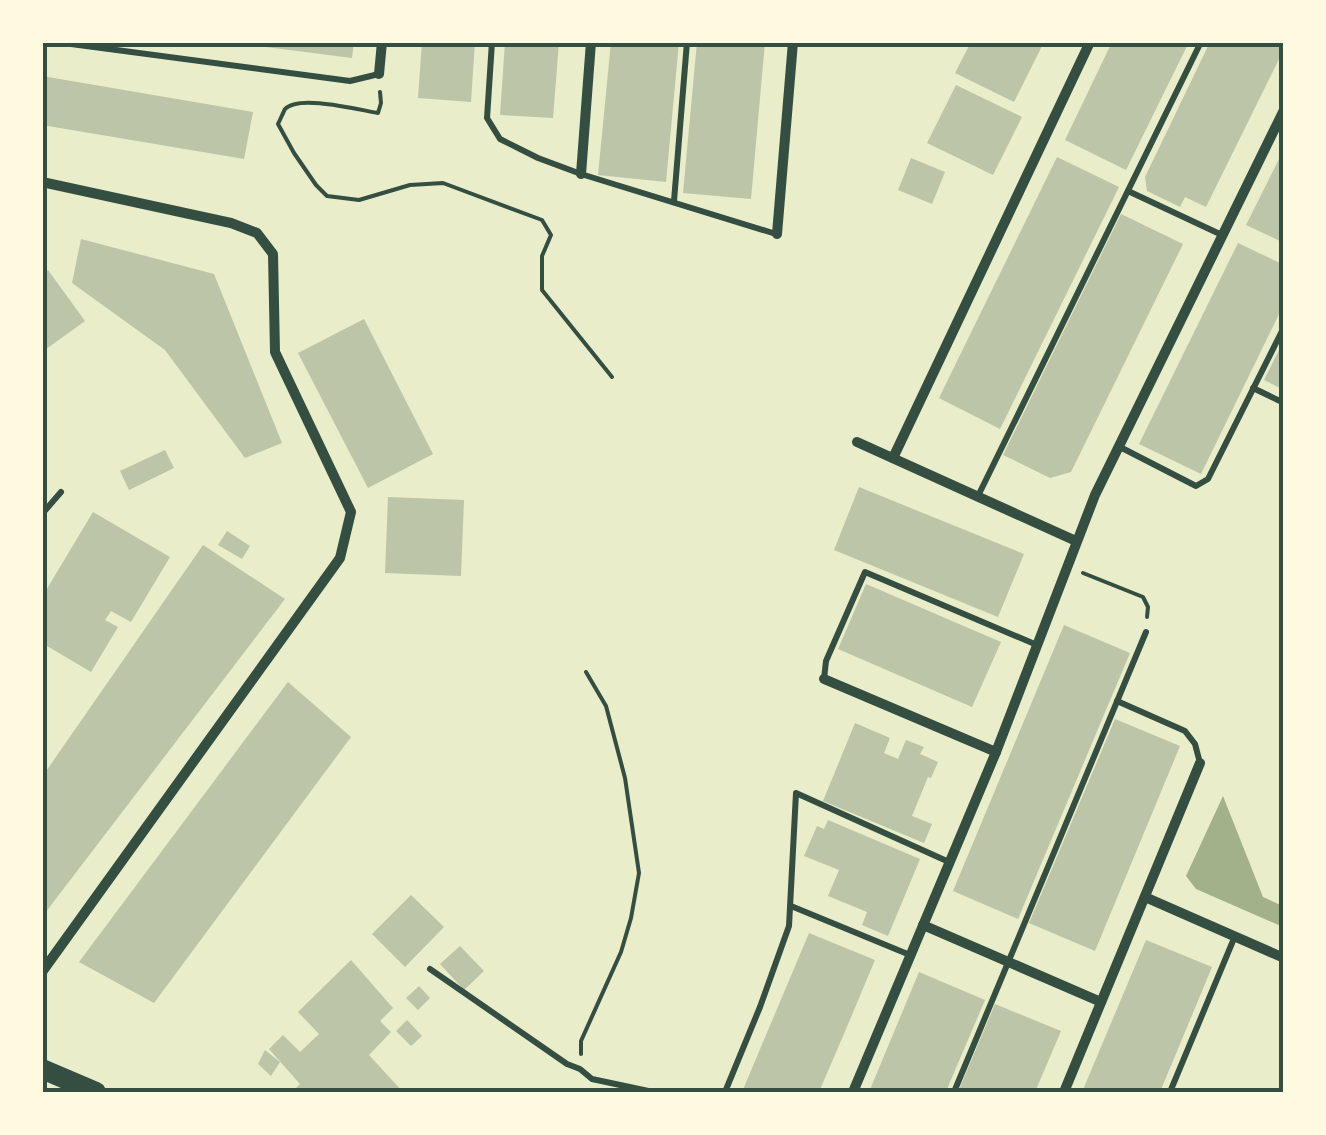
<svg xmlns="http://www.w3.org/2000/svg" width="1326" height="1135" viewBox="0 0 1326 1135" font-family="Karla,sans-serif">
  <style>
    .water { fill: #a3b18a }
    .building { fill: #bcc5a7 }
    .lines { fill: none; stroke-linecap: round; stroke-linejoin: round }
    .path { stroke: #344e41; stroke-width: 4 }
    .service { stroke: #344e41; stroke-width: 6 }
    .minor { stroke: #344e41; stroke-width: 10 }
    .primary { stroke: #344e41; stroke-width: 20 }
    .neatline { fill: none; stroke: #344e41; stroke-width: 4 }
  </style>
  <rect width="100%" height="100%" fill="#e9edc9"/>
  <path class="water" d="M1223,796L1263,897L1283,906V927L1196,889L1186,876Z"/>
  <g class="building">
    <path d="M251,42H354L352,58L251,45Z"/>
    <path d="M422,42H475L471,102L418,98Z"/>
    <path d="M505,42H559L553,118L500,115Z"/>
    <path d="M611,42H679L666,182L598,175Z"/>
    <path d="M697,42H765L751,199L683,193Z"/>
    <path d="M971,42H1044L1014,102L955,73Z"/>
    <path d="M1112,42H1189L1126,170L1065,140Z"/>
    <path d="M1210,42H1284V49L1206,207L1185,197L1180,207L1147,191L1145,177Z"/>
    <path d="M42,76L253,112L244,159L42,125Z"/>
    <path d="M956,85L1022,117L993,175L927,143Z"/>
    <path d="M1284,149V243L1246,225Z"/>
    <path d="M1057,157L1119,187L1000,429L939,398Z"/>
    <path d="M911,158L945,172L932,204L898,190Z"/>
    <path d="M1121,214L1183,244L1071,472L1050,478L1003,455Z"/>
    <path d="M81,239L214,274L282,443L245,458L165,350L72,283Z"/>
    <path d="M1238,243L1284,265V304L1201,474L1139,444Z"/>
    <path d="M48,270L85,321L42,352V274Z"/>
    <path d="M364,319L433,454L368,488L298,353Z"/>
    <path d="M1284,340V390L1264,380Z"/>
    <path d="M165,450L174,468L129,490L120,471Z"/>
    <path d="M859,487L1024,554L998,617L834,550Z"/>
    <path d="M388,497L464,500L461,576L385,573Z"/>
    <path d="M93,512L170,557L131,622L111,611L105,620L118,627L91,672L42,643V597Z"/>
    <path d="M227,531L250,546L242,559L218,545Z"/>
    <path d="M203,545L285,599L42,917V777Z"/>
    <path d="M866,584L1001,642L972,707L838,649Z"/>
    <path d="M1064,625L1130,653L1018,919L953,891Z"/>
    <path d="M288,682L351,737L154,1003L79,962Z"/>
    <path d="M1115,719L1180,746L1095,951L1029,923Z"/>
    <path d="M855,723L890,738L884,753L898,759L906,740L924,747L920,754L938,762L931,778L928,777L912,816L932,824L924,843L823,801Z"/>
    <path d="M828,820L920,859L888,936L862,925L867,912L828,896L839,870L804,856L817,826L824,829Z"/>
    <path d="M411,895L444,927L405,967L372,934Z"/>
    <path d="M809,933L875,960L849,1022L819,1092H742Z"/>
    <path d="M1146,940L1212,967L1195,1008L1160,1092H1082Z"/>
    <path d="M460,946L484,971L464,990L440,964Z"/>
    <path d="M351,960L393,1008L380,1021L391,1032L369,1055L403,1092H292L300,1084L269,1049L283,1035L300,1052L319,1034L298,1012Z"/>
    <path d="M919,972L985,1000L950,1082L946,1092H869Z"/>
    <path d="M419,986L430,998L418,1010L406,998Z"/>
    <path d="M995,1004L1061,1031L1035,1092H958Z"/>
    <path d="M407,1020L422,1036L411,1046L396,1031Z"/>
    <path d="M265,1050L280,1062L271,1076L258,1064Z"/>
  </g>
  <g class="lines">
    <g class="path">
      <path d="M380,92L381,103L378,113C359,110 299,94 285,109C284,111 279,122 278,124L294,153L316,185L327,196L359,200L410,185L443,183L542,220L551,235L542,256V290L612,377"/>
      <path d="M1083,573L1143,597L1148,607L1147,617"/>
      <path d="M581,1054V1041L621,952L631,918L639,873L625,778L606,706L586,672"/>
    </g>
    <g class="service">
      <path d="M56,42L350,81L379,74"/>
      <path d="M492,42L487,118L500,139L538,158L581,174L776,234"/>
      <path d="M1128,191L1222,235"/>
      <path d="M674,201L687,42"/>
      <path d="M1253,388L1284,403"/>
      <path d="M1118,446L1196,486L1208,479L1284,327"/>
      <path d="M978,496L1201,42"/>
      <path d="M42,514L61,492"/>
      <path d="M824,679L826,661L865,572L1037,645"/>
      <path d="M1117,701L1185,731L1195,744L1200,763"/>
      <path d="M791,906L910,955"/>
      <path d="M430,969L567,1064L580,1069L592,1079L653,1092"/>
      <path d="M725,1092L760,1007L789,926L796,793L949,862"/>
      <path d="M954,1092L1146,632"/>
      <path d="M1170,1092L1235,936"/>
    </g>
    <g class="minor">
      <path d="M379,74L382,42"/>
      <path d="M581,174L591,42"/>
      <path d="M42,182L231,223L257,233L273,254L275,352L351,512L340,558L42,972"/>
      <path d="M777,234L793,42"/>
      <path d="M857,442L1076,541"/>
      <path d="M893,458L1090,42"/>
      <path d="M824,679L996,752"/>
      <path d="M1145,897L1284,958"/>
      <path d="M923,925L1101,1002"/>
      <path d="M853,1092L996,752L1095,495L1284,110"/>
      <path d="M1064,1092L1200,763"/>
    </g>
    <path class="primary" d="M42,1069L96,1092"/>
  </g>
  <rect width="1326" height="1135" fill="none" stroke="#fefae0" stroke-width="90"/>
  <rect x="45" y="45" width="1236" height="1045" class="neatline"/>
</svg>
